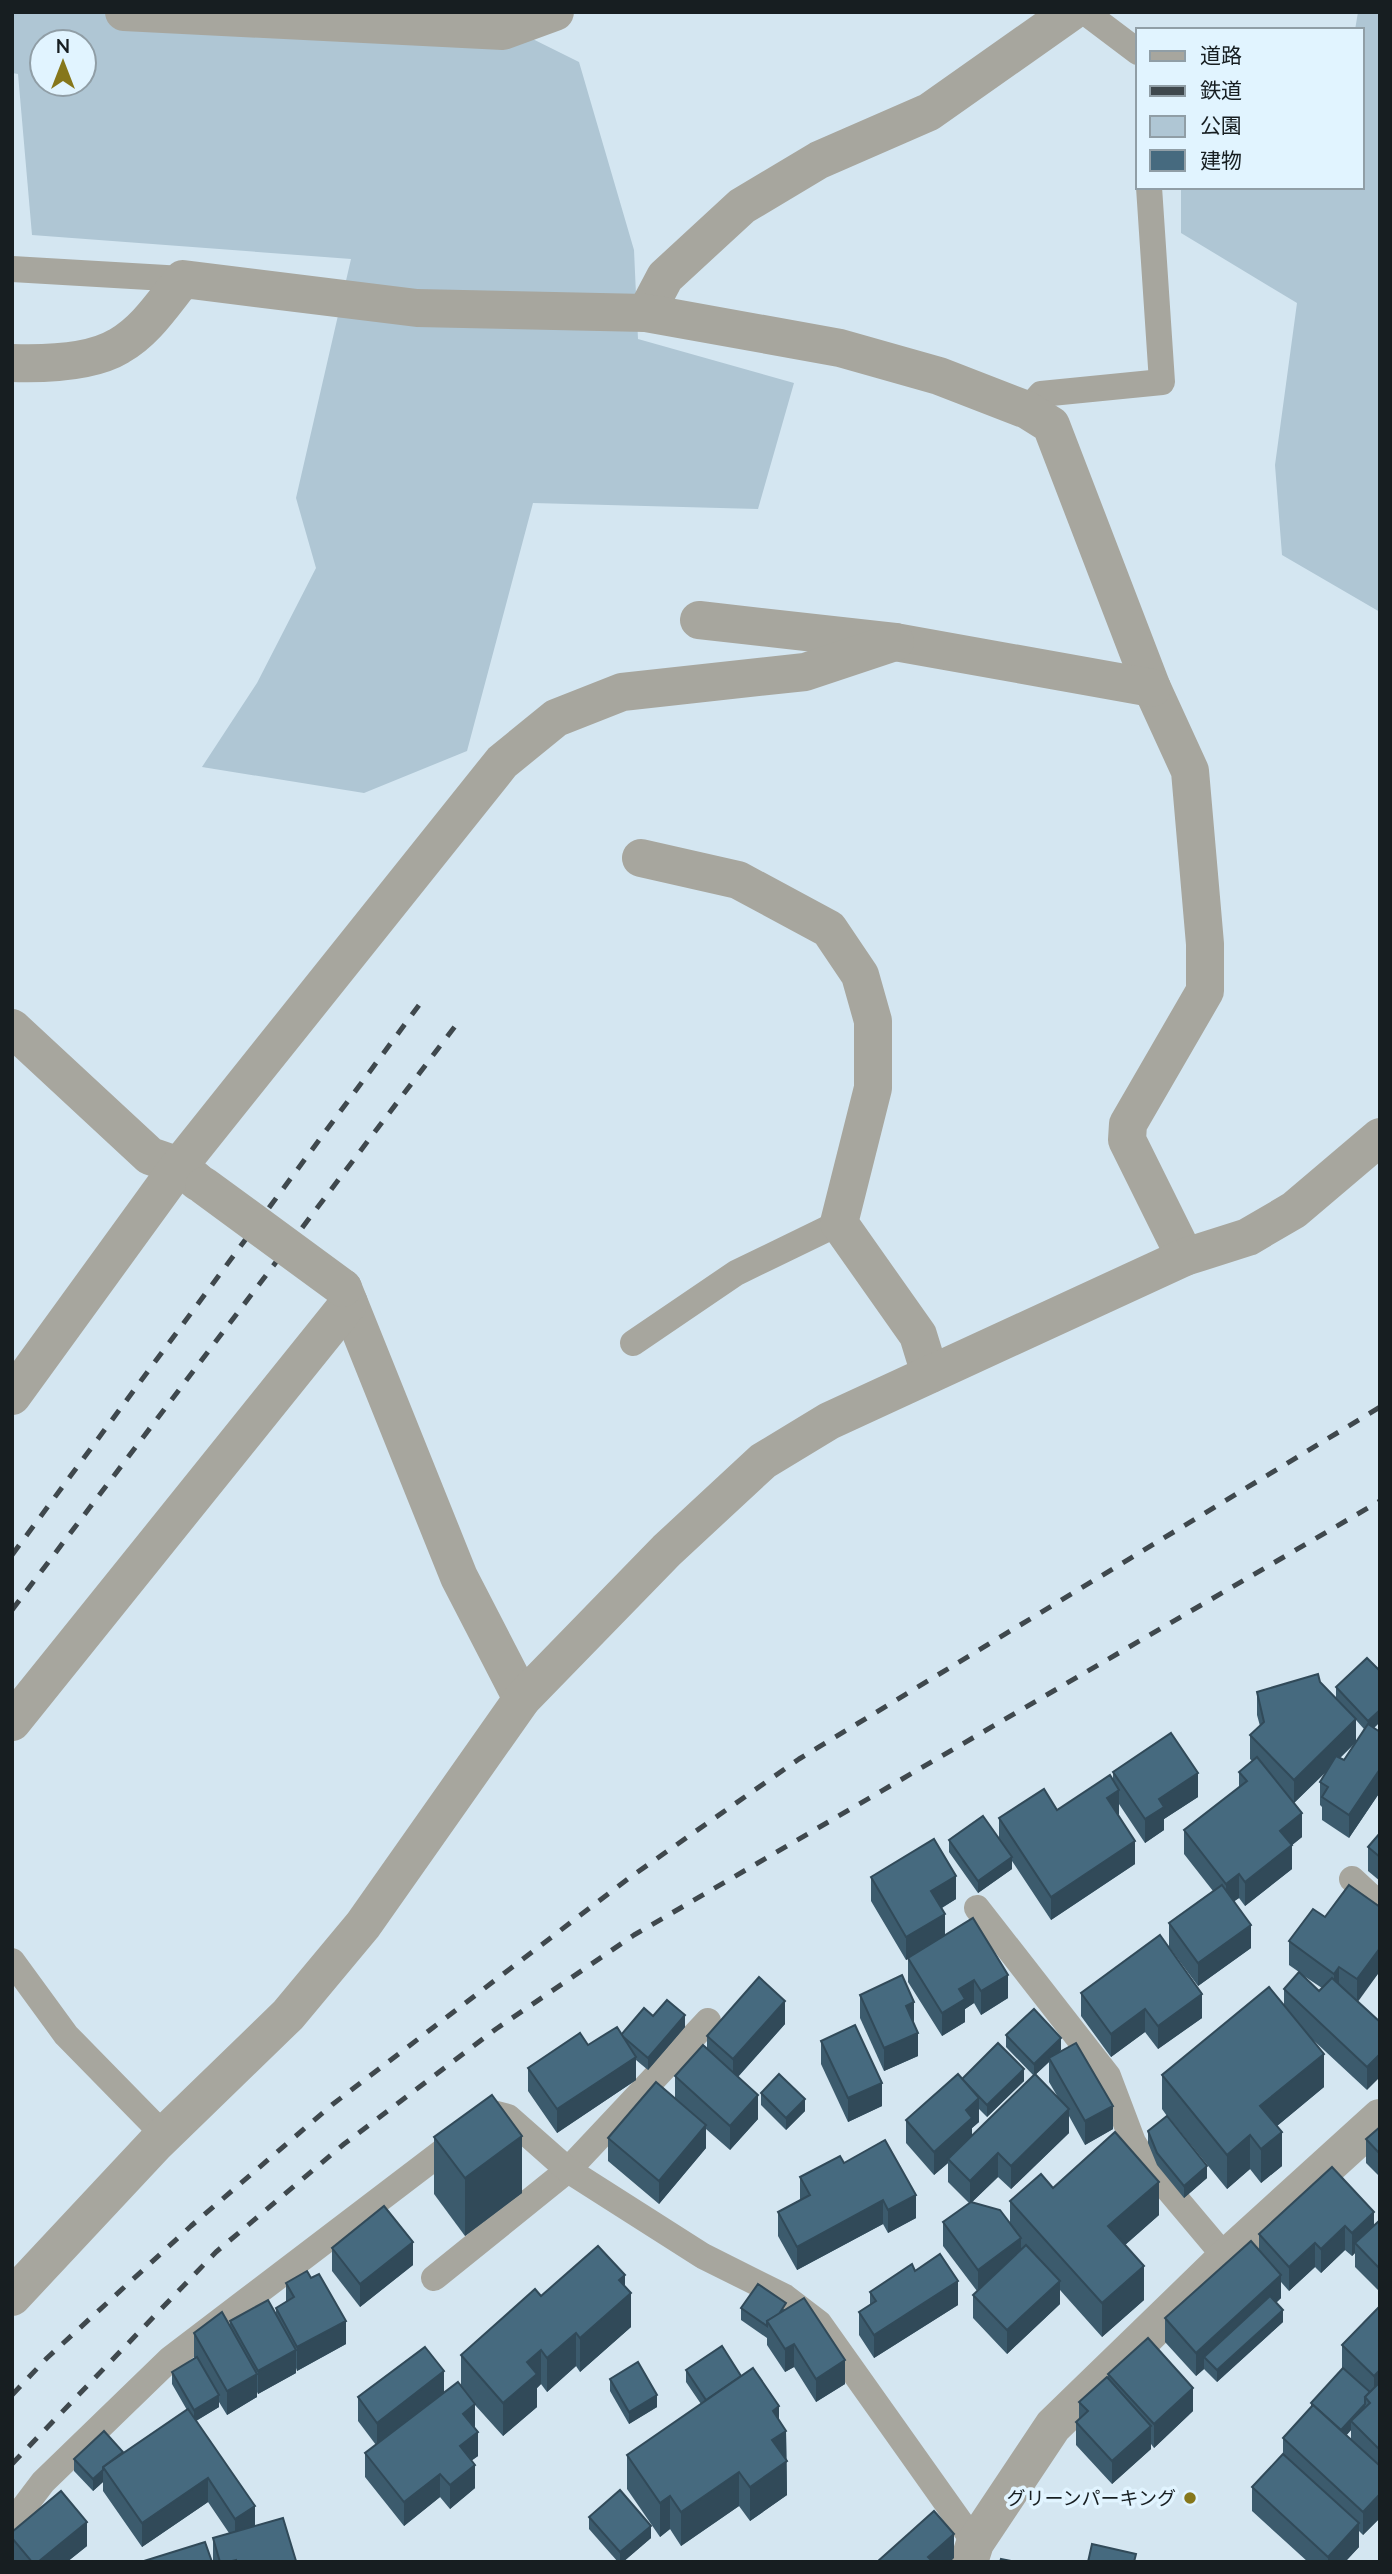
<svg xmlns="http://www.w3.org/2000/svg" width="1392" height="2574" viewBox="0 0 1392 2574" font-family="Mulish,'Noto Sans JP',sans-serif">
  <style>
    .green { fill: #afc6d4; fill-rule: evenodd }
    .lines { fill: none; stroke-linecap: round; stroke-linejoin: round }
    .service { stroke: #a7a69e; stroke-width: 26 }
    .minor { stroke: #a7a69e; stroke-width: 38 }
    .rail { stroke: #3f484d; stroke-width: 5; stroke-dasharray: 12 12; stroke-linecap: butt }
    .minor-bridge { stroke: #a7a69e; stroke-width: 38 }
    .wall { fill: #3c5b6d; fill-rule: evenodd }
    .shaded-wall { fill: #314a59 }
    .building { fill: #466a7f; stroke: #314a59; stroke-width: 2 }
    .poi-dot { fill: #86771b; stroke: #e1f4ff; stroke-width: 2.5 }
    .labels { text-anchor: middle; stroke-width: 7; stroke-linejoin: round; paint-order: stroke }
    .poi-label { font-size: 19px; fill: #171e21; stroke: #e1f4ff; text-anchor: end }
  </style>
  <rect width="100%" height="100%" fill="#d4e6f1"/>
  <g class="green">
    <path d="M12,12H478L579,62L634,250L638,339L794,383L758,509L533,503L467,751L364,793L202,767L257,683L316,568L296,498L351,259L32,235L18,74L12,73ZM42,42H84V84H42Z"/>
    <path d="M1358,12H1380V612L1282,555L1275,465L1297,303L1181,233V187H1362V30H1355Z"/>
  </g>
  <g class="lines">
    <g class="service">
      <path d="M1085,12L1138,52"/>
      <path d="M12,269L183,279"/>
      <path d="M1027,410L1041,394L1162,382L1149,187"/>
      <path d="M633,1343L736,1273L839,1223"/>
      <path d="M1352,1879L1380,1905"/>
      <path d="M977,1908L1108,2076L1133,2142L1146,2163L1226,2258"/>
      <path d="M12,1961L66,2035L164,2135"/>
      <path d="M434,2278L568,2170L708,2021"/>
      <path d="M12,2523L43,2482L170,2359L493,2113L508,2117L568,2170L703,2256L785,2297L819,2323L975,2543"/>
    </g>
    <g class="minor">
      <path d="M124,12L503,31L555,12"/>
      <path d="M646,313L665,277L742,206L819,160L929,112L1071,12"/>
      <path d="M12,363C44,364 91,363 119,346C146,331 164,302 183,279L417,308L646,313L840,348L939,376L1027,410L1051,425L1152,688L1190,771L1205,944V991L1128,1124L1127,1140L1185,1257"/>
      <path d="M699,620L895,642L1152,688"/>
      <path d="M641,858L738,880L829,929L860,975L873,1021V1088L839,1223L918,1335L930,1374"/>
      <path d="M12,1028L150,1156L179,1166L198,1182"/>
      <path d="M343,1288L459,1577L522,1699"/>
      <path d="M12,1396L179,1166L502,762L556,718L622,692L805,672L895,642"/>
      <path d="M12,1722L349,1303"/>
      <path d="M12,2297L156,2143L288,2015L363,1925L522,1699L667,1550L763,1461L829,1421L1185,1257L1248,1237L1294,1210L1380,1137"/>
      <path d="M969,2562L975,2543L1053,2426L1226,2258L1380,2118"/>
    </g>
    <g class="rail">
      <path d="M12,1555L425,997"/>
      <path d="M12,1610L459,1021"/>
      <path d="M12,2395L47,2358L191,2226L333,2104L629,1878L799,1759L1380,1407"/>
      <path d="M12,2464L216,2252L344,2144L496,2029L634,1935L1380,1501"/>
    </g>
    <path class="minor-bridge" d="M204,1186L343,1288"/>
  </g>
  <g class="wall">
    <path d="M1380,1671V1722L1374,1728L1380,1732V1792L1349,1838L1322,1820V1807L1320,1805V1782L1327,1771L1294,1803L1302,1837L1292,1845V1869L1245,1906L1239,1898L1234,1901L1251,1948L1198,1986L1169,1947V1923L1213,1891L1184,1854V1830L1239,1788V1772L1252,1761L1250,1759V1735L1260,1726L1257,1715V1692L1320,1682L1336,1699V1687ZM1356,1720L1364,1729L1356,1742ZM1355,1743L1344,1760L1340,1758Z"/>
    <path d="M1113,1772L1198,1797L1164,1819V1830L1145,1843L1119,1804V1814L1118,1815L1135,1864L1051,1920L1012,1861V1869L978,1893L949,1852V1840L999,1839V1818L1057,1810L1113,1780Z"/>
    <path d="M1380,1833V1881L1368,1871V1847Z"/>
    <path d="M871,1877L956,1899L942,1908L945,1935L1008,1998L981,2015L974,2003L965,2009V2022L942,2036L908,1982V1959L906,1960L871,1901Z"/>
    <path d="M1380,1907V1971L1357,2001L1380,2022L1367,2090L1311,2038L1324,2087L1277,2126L1282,2166L1261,2183L1250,2169L1227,2189L1169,2118L1207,2178L1184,2198L1157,2165L1148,2143V2131L1167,2116L1162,2109V2075L1284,2005V1989L1299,1972L1289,1965V1941L1325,1917ZM1300,1972L1304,1976L1322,1988L1319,1991Z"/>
    <path d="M1081,1993L1202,2018L1158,2049L1145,2032L1111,2057L1081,2016Z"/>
    <path d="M860,1995L914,2025L918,2056L884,2071L860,2018Z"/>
    <path d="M653,2016L685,2027L648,2070L636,2060V2080L557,2133L528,2091V2068L588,2045L622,2035Z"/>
    <path d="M785,2024L738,2077L758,2119L730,2150L706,2129V2148L659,2204L608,2161V2138L675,2098V2076L707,2049V2036Z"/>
    <path d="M1006,2035L1061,2050L1059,2052L1113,2129L1085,2145L1069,2116V2133L1011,2189L998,2177L972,2202L1010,2224V2201L1053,2188L1159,2215L1125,2245L1144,2300L1102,2337L1060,2290V2304L1007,2354L973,2318V2295L977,2291L943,2246V2222L969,2203L948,2182V2163L934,2175L906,2143V2120L962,2079L1024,2081L987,2117L979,2109V2122L972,2128V2135L1059,2099L1049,2082V2062L1034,2076L1006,2047Z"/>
    <path d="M821,2041L882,2106L848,2122L821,2064Z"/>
    <path d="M761,2093L805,2111L786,2130L761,2105Z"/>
    <path d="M1380,2127V2177L1366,2163V2139Z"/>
    <path d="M434,2137L522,2193L465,2236L434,2194Z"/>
    <path d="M844,2163L916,2218L888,2233L883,2224L797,2270L778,2236V2212L800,2200V2177Z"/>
    <path d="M1332,2167L1374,2225L1380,2220V2292L1355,2267V2253L1352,2256L1345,2250L1321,2273L1315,2267L1289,2291L1281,2282V2298L1276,2303L1283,2322L1217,2382L1204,2369L1196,2376L1165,2342V2318L1259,2250V2234Z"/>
    <path d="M332,2248L413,2265L360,2307L332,2271Z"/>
    <path d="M286,2283L346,2344L297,2371L296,2368V2373L258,2394L257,2392V2397L227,2415L219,2402V2407L196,2421L255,2526L296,2562H213V2538L229,2533L208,2502L142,2547L103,2491V2482L93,2491L74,2471V2459L123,2453L187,2410L172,2384V2372L195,2359L194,2357V2333L230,2327V2321L276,2314V2308L286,2302Z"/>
    <path d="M625,2287L631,2327L580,2372L576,2366L547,2392L541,2384L537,2388V2407L503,2436L475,2405L474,2428L478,2456L472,2460L475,2488L450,2509L440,2497L404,2526L365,2477V2453L376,2445L358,2421V2397L444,2392L461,2386V2355L541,2296Z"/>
    <path d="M870,2292L958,2305L874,2358L859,2335V2312L870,2305Z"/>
    <path d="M1380,2306V2518L1363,2535L1359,2531V2547L1345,2562H1308L1252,2511V2487L1283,2454V2438L1311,2407V2403L1342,2369V2345ZM1351,2430V2440L1346,2435Z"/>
    <path d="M741,2308L786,2309L845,2384L816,2402L794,2367L785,2372L767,2345V2338L741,2320Z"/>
    <path d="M686,2370L741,2376L779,2420L786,2431L787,2495L750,2521L739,2506L681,2546L670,2529L660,2537L627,2489V2455L701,2404L686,2382Z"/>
    <path d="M1108,2374L1193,2411L1154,2448L1151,2444V2449L1112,2484L1076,2445V2422L1079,2419V2402L1108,2378Z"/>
    <path d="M610,2379L657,2407L629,2424L610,2391Z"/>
    <path d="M589,2517L651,2538L623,2562H618L589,2529Z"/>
    <path d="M12,2532L87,2546L67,2562H12Z"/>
  </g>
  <g class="shaded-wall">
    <path d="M1380,1710V1722L1368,1733V1721Z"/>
    <path d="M1356,1719V1742L1294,1803V1780Z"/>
    <path d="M1380,1769V1792L1349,1838V1815Z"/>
    <path d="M1198,1773V1797L1164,1819V1830L1145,1843V1819L1159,1799Z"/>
    <path d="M1119,1790V1814L1107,1822V1798Z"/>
    <path d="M1302,1813V1837L1286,1850L1292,1845V1869L1245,1906V1882L1280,1831Z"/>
    <path d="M1135,1841V1864L1051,1920V1897Z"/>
    <path d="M1012,1857V1869L978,1893V1881Z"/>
    <path d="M1239,1874V1898L1226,1907V1884Z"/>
    <path d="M956,1876V1899L931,1914V1891Z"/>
    <path d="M945,1914V1937L906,1960V1937Z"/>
    <path d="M1251,1925V1948L1198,1986V1963Z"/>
    <path d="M1380,1948V1971L1357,2003V1979Z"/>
    <path d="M1339,1967V1990L1334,1997V1974Z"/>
    <path d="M1008,1975V1998L981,2015V1991Z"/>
    <path d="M974,1980V2003L965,2009V2022L942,2036V2013L959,1989Z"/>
    <path d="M1202,1994V2018L1158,2049V2026Z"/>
    <path d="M785,2001V2024L733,2082V2059Z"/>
    <path d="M914,2002V2026L906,2006Z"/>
    <path d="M1145,2009V2032L1111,2057V2034Z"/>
    <path d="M685,2015V2027L648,2070V2058Z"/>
    <path d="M918,2033V2056L884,2071V2048Z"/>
    <path d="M1061,2038V2050L1050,2061L1049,2058V2062L1034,2076V2064Z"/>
    <path d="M1324,2054V2087L1260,2140V2106Z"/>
    <path d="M1380,2054V2077L1367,2090V2067Z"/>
    <path d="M636,2057V2080L557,2133V2109Z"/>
    <path d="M1024,2069V2081L987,2117V2105Z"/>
    <path d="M882,2083V2106L848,2122V2098Z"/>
    <path d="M758,2095V2119L730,2150V2126Z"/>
    <path d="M979,2098V2122L972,2128V2141L948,2159V2163L934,2175V2152L966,2110Z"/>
    <path d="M805,2099V2111L786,2130V2118Z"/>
    <path d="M1113,2106V2129L1085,2145V2121Z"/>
    <path d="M1069,2109V2133L1011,2189V2166Z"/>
    <path d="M706,2125V2148L659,2204V2181Z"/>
    <path d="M1282,2132V2166L1261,2183V2149Z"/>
    <path d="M1250,2135V2169L1227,2189V2155Z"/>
    <path d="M522,2136V2193L465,2236V2178Z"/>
    <path d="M998,2153V2177L970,2204V2181Z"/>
    <path d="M1207,2166V2178L1184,2198V2186Z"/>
    <path d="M1159,2182V2215L1108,2260V2226Z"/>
    <path d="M916,2195V2218L888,2233V2210Z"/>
    <path d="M883,2200V2224L797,2270V2247Z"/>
    <path d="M1374,2212V2236L1355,2243V2253L1352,2256V2233Z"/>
    <path d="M1345,2226V2250L1321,2273V2249Z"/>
    <path d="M1021,2238V2262L978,2294V2270Z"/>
    <path d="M413,2242V2265L360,2307V2284Z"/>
    <path d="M1315,2243V2267L1289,2291V2267Z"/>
    <path d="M1144,2266V2300L1102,2337V2303Z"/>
    <path d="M625,2275V2298L631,2293V2327L580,2372V2338L619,2280Z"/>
    <path d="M1281,2275V2298L1210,2363L1204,2357V2369L1196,2376V2353Z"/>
    <path d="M958,2281V2305L874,2358V2335Z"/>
    <path d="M1060,2281V2304L1007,2354V2330Z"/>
    <path d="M1283,2310V2322L1217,2382V2370Z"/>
    <path d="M346,2321V2344L297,2371V2347Z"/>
    <path d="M576,2333V2366L547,2392V2358Z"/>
    <path d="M794,2344V2367L785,2372V2349Z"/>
    <path d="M296,2350V2373L258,2394V2371Z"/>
    <path d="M541,2350V2384L537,2388V2407L503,2436V2403L527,2362Z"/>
    <path d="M845,2360V2384L816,2402V2379Z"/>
    <path d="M1380,2370V2393L1374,2399V2376Z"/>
    <path d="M444,2371V2395L377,2446V2423Z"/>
    <path d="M257,2374V2397L227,2415V2391Z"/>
    <path d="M1193,2388V2411L1154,2448V2424Z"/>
    <path d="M219,2395V2407L194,2422V2410Z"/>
    <path d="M657,2395V2407L629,2424V2412Z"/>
    <path d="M475,2404V2427L463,2437V2414Z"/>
    <path d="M1365,2404V2416L1351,2421V2430L1341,2442V2430Z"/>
    <path d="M779,2406V2436L786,2431L787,2495L750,2521V2487L773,2411Z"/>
    <path d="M1151,2426V2449L1112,2484V2461Z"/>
    <path d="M478,2432V2456L460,2469V2446Z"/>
    <path d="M475,2465V2488L450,2509V2485Z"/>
    <path d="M103,2470V2482L93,2491V2479Z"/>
    <path d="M739,2472V2506L681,2546V2512Z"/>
    <path d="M440,2474V2497L404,2526V2502Z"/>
    <path d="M208,2478V2502L142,2547V2523Z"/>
    <path d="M1380,2494V2518L1363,2535V2512Z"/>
    <path d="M670,2496V2529L660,2537V2503Z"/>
    <path d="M255,2506V2529L235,2542V2519Z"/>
    <path d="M87,2522V2546L67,2562H38Z"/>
    <path d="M1359,2523V2547L1345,2562H1328V2557Z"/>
    <path d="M651,2526V2538L623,2562H620V2552Z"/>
    <path d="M954,2534V2558L950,2562H928V2557Z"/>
  </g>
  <g class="building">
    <path d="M1367,1658L1380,1671V1710L1368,1721L1336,1687Z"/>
    <path d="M1318,1674L1320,1682L1356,1719L1294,1780L1250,1735L1264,1722L1257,1692Z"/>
    <path d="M1368,1724L1380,1732V1769L1349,1815L1322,1797L1328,1787L1320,1782L1336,1756L1344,1760Z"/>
    <path d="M1171,1733L1198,1773L1159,1799L1164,1807L1145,1819L1113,1772Z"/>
    <path d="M1257,1757L1302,1813L1280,1831L1292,1845L1245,1882L1239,1874L1226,1884L1184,1830L1247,1781L1239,1772Z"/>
    <path d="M1110,1775L1119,1790L1107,1798L1135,1841L1051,1897L999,1818L1044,1789L1057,1810Z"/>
    <path d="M983,1816L1012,1857L978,1881L949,1840Z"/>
    <path d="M1380,1833V1857L1368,1847Z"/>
    <path d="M934,1839L956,1876L931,1891L945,1914L906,1937L871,1877Z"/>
    <path d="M1222,1885L1251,1925L1198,1963L1169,1923Z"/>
    <path d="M1349,1885L1380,1907V1948L1357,1979L1339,1967L1334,1974L1289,1941L1313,1909L1325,1917Z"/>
    <path d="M973,1918L1008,1975L981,1991L974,1980L959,1989L965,1999L942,2013L908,1958Z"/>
    <path d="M1160,1935L1202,1994L1158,2026L1145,2009L1111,2034L1081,1993Z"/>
    <path d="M1299,1972L1319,1991L1332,1978L1380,2022V2054L1367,2067L1284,1989Z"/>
    <path d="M902,1975L914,2002L906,2006L918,2033L884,2048L860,1995Z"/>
    <path d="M759,1977L785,2001L733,2059L707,2036Z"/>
    <path d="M1269,1987L1324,2054L1260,2106L1282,2132L1261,2149L1250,2135L1227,2155L1162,2075Z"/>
    <path d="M667,2000L685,2015L648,2058L621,2035L644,2008L653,2016Z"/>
    <path d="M1034,2009L1061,2038L1034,2064L1006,2035Z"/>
    <path d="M855,2025L882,2083L848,2098L821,2041Z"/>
    <path d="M617,2027L636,2057L557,2109L528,2068L580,2033L588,2045Z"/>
    <path d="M998,2043L1024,2069L987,2105L962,2079Z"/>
    <path d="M1076,2043L1113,2106L1085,2121L1049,2058Z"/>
    <path d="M703,2045L758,2095L730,2126L675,2076Z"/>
    <path d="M779,2074L805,2099L786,2118L761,2093Z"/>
    <path d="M958,2074L979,2098L966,2110L972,2118L934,2152L906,2120Z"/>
    <path d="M1035,2074L1069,2109L1011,2166L998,2153L970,2181L948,2159Z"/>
    <path d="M656,2082L706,2125L659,2181L608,2138Z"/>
    <path d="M492,2095L522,2136L465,2178L434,2137Z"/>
    <path d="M1167,2116L1207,2166L1184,2186L1157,2153L1148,2131Z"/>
    <path d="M1380,2127V2154L1366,2139Z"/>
    <path d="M1115,2132L1159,2182L1108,2226L1144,2266L1102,2303L1010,2201L1041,2174L1053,2188Z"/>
    <path d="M885,2140L916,2195L888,2210L883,2200L797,2247L778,2212L810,2195L800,2177L840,2156L844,2163Z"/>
    <path d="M1332,2167L1374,2212L1352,2233L1345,2226L1321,2249L1315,2243L1289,2267L1259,2234Z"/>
    <path d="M971,2202L1000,2210L1021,2238L978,2270L943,2222Z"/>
    <path d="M384,2206L413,2242L360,2284L332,2248Z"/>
    <path d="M1380,2220V2269L1355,2243Z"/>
    <path d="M1251,2241L1281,2275L1196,2353L1165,2318Z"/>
    <path d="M1026,2245L1060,2281L1007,2330L973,2295Z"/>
    <path d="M598,2246L625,2275L619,2280L631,2293L580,2338L576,2333L547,2358L541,2350L527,2362L537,2374L503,2403L461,2355L535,2289L541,2296Z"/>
    <path d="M940,2254L958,2281L874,2335L859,2312L876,2301L870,2292L912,2264L915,2271Z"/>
    <path d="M307,2271L311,2278L319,2274L346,2321L297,2347L276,2308L294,2297L286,2283Z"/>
    <path d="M758,2284L786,2303L779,2314L767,2321V2326L741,2308Z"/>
    <path d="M1270,2296L1283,2310L1217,2370L1204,2357Z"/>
    <path d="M804,2298L845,2360L816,2379L794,2344L785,2349L767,2321Z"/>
    <path d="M268,2300L296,2350L258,2371L230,2321Z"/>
    <path d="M1380,2306V2370L1374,2376L1342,2345Z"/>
    <path d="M222,2312L257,2374L227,2391L194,2333Z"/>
    <path d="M1148,2338L1193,2388L1154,2424L1108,2374Z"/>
    <path d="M722,2346L741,2376L706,2400L686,2370Z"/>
    <path d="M425,2347L444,2371L377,2423L358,2397Z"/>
    <path d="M197,2357L219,2395L194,2410L172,2372Z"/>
    <path d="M638,2362L657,2395L629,2412L610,2379Z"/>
    <path d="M753,2368L779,2406L773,2411L786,2431L772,2440L787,2461L750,2487L739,2472L681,2512L670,2496L660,2503L627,2455Z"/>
    <path d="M1343,2368L1370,2392L1365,2397V2404L1341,2430L1311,2403Z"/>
    <path d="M1107,2377L1151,2426L1112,2461L1076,2422L1088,2411L1079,2402Z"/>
    <path d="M458,2382L475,2404L463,2414L478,2432L460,2446L475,2465L450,2485L440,2474L404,2502L365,2453Z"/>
    <path d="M1380,2382V2450L1351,2421L1370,2403L1365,2397Z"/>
    <path d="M1313,2405L1380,2466V2494L1363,2512L1283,2438Z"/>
    <path d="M188,2409L255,2506L235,2519L208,2478L142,2523L103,2467Z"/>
    <path d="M104,2431L123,2452L103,2467V2470L93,2479L74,2459Z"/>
    <path d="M1283,2454L1359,2523L1328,2557L1252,2487Z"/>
    <path d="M620,2490L651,2526L620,2552L589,2517Z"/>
    <path d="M61,2491L87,2522L38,2562H32L12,2538V2532Z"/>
    <path d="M934,2511L954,2534L928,2557L933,2562H877Z"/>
    <path d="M283,2518L296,2561L236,2562V2560L228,2562H220L213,2538Z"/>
    <path d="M205,2542L212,2562L144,2561Z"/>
    <path d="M1092,2544L1136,2554L1134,2562H1088Z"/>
    <path d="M1001,2559L1016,2562H1000Z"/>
  </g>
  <circle class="poi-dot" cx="1190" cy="2498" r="7"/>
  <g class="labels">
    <g class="poi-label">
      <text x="1176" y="2505">グリーンパーキング</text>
    </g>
  </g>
  <rect width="1392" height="2574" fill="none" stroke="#171e21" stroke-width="28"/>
  <rect x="1136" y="28" width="228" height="161" fill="#e1f4ff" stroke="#909ea6" stroke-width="2"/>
  <rect x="1150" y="51" width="35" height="10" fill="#a7a69e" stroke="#909ea6" stroke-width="2"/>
  <text x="1200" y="63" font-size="21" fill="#171e21">道路</text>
  <rect x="1150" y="86" width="35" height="10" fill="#3f484d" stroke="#909ea6" stroke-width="2"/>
  <text x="1200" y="98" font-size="21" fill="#171e21">鉄道</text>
  <rect x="1150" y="116" width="35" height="21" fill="#afc6d4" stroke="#909ea6" stroke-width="2"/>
  <text x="1200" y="133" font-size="21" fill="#171e21">公園</text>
  <rect x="1150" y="150" width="35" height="21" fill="#466a7f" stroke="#909ea6" stroke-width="2"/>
  <text x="1200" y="168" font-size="21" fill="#171e21">建物</text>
  <g transform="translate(63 63)"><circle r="33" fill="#e1f4ff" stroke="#909ea6" stroke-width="2"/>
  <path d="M0-5L12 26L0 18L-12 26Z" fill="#86771b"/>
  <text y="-10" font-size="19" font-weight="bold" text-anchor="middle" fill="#171e21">N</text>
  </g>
</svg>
